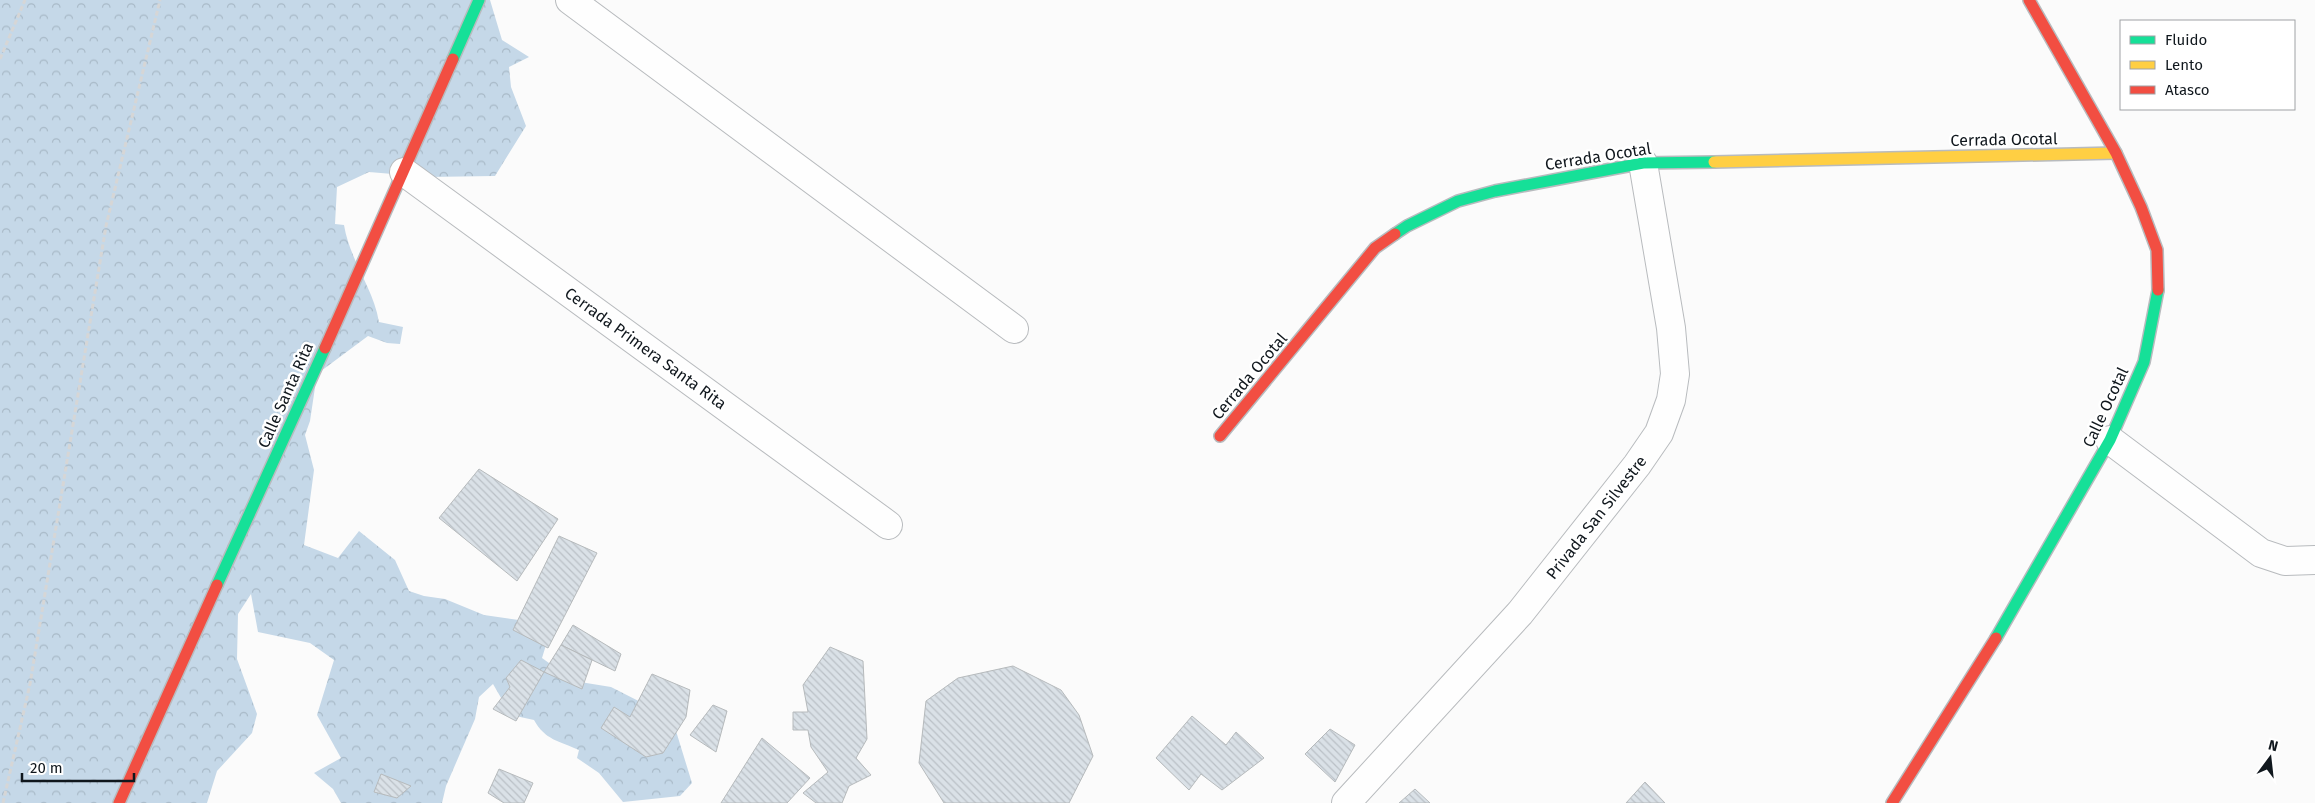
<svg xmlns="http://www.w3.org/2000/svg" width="2315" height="803" viewBox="0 0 2315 803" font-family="'Fira Sans',sans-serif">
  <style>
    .forest { fill: url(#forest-crowns) }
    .building { fill: url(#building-back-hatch); stroke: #b6babc }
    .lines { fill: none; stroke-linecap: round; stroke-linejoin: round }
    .street-casing { stroke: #b8bbbe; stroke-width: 30 }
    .fast-casing { stroke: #b8bbbe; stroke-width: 14 }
    .slow-casing { stroke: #b8bbbe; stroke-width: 14 }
    .jam-casing { stroke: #b8bbbe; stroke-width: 14 }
    .path { stroke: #d6d6d6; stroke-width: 3; stroke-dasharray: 5 2.5; stroke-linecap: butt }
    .street { stroke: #fefefe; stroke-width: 28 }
    .fast { stroke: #16e098; stroke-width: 11 }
    .slow { stroke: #ffcf43; stroke-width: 11 }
    .jam { stroke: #f24e42; stroke-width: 11 }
    .labels { text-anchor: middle; stroke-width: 5; stroke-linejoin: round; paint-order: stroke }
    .street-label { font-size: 16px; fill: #10171d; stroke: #fff }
  </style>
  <defs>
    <pattern id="forest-crowns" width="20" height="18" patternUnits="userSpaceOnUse" patternTransform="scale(1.25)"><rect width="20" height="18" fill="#c5d8e8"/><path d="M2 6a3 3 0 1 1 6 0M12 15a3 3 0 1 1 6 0" fill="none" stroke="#a8b9c7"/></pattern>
    <pattern id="building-back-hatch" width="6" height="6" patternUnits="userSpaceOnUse" patternTransform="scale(1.25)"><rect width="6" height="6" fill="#dae1e7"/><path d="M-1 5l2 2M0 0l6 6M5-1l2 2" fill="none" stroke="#bac0c6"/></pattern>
  </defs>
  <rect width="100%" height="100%" fill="#fbfbfb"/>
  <path class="forest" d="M0,0H490L502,40L529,57L509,67L511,87L526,126L495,176L428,177L369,172L337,187L335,224L344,225C350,261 373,287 379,322L403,327L400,344L387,343L368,336L317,374L310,421L305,435L314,470L304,545L338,558L359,531L395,560L409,591L424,596L445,599L484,615L526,621L546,645L542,658L574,681L611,687L672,718L692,783L680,796L623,802L599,773L577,758L579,750C559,741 545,740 534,720L511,715L493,684L479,697L475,719L446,786L442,803H341L333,789L314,773L341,758L317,715L334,660L310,643L258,632L251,594L238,614L237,659L257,714L252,733L217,771L207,803H0Z"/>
  <g class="building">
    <path d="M479,469L558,519L517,581L439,518Z"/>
    <path d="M559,536L597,553L548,648L513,630Z"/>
    <path d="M573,625L621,654L615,671L561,645Z"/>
    <path d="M561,645L592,660L582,689L544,672Z"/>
    <path d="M830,647L863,661L867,739L856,758L871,775L849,786L842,803H816L803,793L828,772L811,747L808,730H793V712H808L803,685Z"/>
    <path d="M521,660L544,672L516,721L493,709L510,687L506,678Z"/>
    <path d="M1013,666L1061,690L1079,715L1093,756L1069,803H944L919,763L926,701L958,678Z"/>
    <path d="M652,674L690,690L686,717L663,753L646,757L601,728L614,707L630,717Z"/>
    <path d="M713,705L727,711L716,752L690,735Z"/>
    <path d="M1192,716L1226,745L1236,732L1264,758L1222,790L1201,774L1189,790L1156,758Z"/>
    <path d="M1330,729L1355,745L1335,782L1305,754Z"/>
    <path d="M762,738L810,778L787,803H721Z"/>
    <path d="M499,769L533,783L524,803H504L488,793Z"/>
    <path d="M381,774L411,786L397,798L374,792Z"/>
    <path d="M1645,782L1665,803H1626Z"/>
    <path d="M1415,789L1430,803H1399Z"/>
  </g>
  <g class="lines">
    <defs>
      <g id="street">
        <path d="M570,0L1014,329"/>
        <path d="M404,172L888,525"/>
        <path d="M2110,440L2261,553L2285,561L2315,560"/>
        <path d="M1346,803L1520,613L1637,465L1659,433L1671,400L1675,374L1671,328L1643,163"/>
      </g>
      <g id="fast">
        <path d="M453,59L479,0"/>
        <path d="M1395,234L1407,226L1458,201L1495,191L1643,163L1714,162"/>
        <path d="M217,585L325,348"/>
        <path d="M1996,638L2110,440L2144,362L2158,290"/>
      </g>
      <path id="slow" d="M1714,162L2116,153"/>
      <g id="jam">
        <path d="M2029,0L2116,153L2141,207L2157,250L2158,290"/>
        <path d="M325,348L453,59"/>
        <path d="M1220,436L1375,248L1395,234"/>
        <path d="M119,803L217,585"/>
        <path d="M1892,803L1996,638"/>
      </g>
    </defs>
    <use href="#street" class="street-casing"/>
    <use href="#fast" class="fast-casing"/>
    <use href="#slow" class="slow-casing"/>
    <use href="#jam" class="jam-casing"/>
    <g class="path">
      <path d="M0,59L25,0"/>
      <path d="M3,803L30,684L106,226L160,0"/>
    </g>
    <use href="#street" class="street"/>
    <use href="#fast" class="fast"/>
    <use href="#slow" class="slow"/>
    <use href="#jam" class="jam"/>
  </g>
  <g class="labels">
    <g class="street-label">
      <text transform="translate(2004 139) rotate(-1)" y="6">Cerrada Ocotal</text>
      <text transform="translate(1598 156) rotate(-9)" y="6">Cerrada Ocotal</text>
      <text transform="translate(646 348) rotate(36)" y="6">Cerrada Primera Santa Rita</text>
      <text transform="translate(1249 376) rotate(-50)" y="6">Cerrada Ocotal</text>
      <text transform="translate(285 395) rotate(-66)" y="6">Calle Santa Rita</text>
      <text transform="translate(2105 407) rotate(-65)" y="6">Calle Ocotal</text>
      <text transform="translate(1596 517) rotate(-52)" y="6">Privada San Silvestre</text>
    </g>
  </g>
  <rect x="2120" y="20" width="175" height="90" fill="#ffffff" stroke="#9fa2a5"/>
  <rect x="2130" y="36" width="25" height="8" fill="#16e098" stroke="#9fa2a5"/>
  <text x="2165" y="45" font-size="15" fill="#10171d">Fluido</text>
  <rect x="2130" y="61" width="25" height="8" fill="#ffcf43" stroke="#9fa2a5"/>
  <text x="2165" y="70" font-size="15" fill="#10171d">Lento</text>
  <rect x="2130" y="86" width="25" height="8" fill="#f24e42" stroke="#9fa2a5"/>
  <text x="2165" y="95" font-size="15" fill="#10171d">Atasco</text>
  <g transform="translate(2270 758) rotate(15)" stroke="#ffffff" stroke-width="4" paint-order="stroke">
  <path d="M0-4L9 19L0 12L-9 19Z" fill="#10171d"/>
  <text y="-8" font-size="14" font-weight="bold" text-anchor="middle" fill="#10171d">N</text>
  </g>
  <path d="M22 773v8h112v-8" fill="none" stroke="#10171d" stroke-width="2.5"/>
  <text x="30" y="773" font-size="15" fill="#10171d" stroke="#ffffff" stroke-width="4" paint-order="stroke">20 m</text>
</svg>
